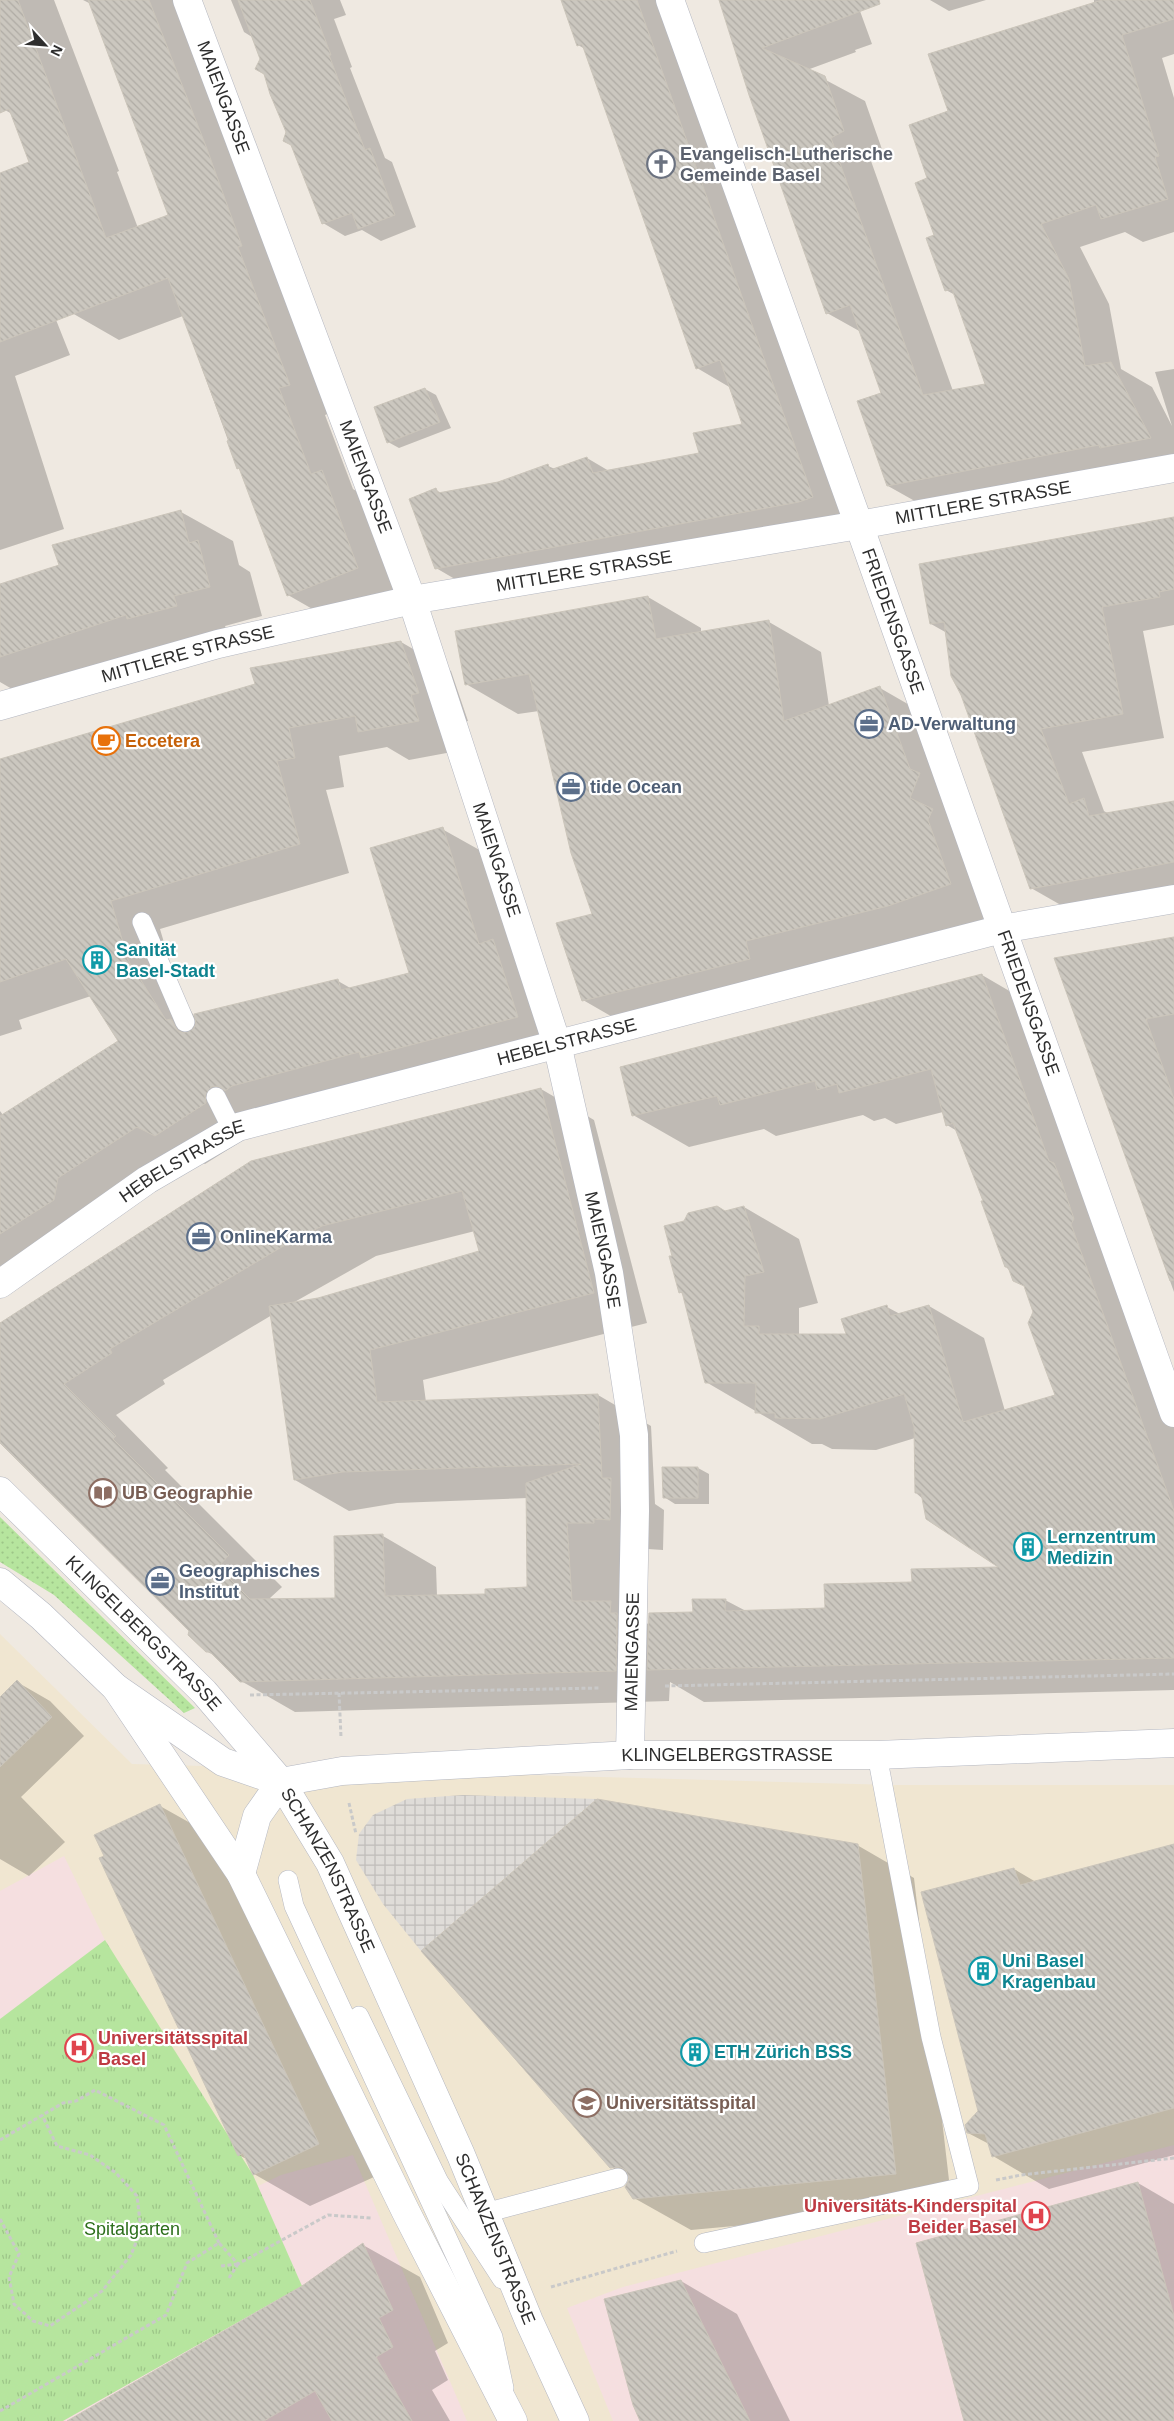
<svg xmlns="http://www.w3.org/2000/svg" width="1174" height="2421" viewBox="0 0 1174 2421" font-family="Arial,sans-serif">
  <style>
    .education { fill: #f0e6d1 }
    .medical { fill: #f5dfe0 }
    .grass { fill: url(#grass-dots) }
    .park { fill: url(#park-tufts) }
    .plaza { fill: url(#plaza-grid) }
    .shadow { fill: #0003; fill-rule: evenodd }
    .building { fill: url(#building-back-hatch); stroke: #cbc5ba; fill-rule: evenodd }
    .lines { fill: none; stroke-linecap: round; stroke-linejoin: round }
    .lane-casing { stroke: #b4b7c1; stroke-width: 20 }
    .street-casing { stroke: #b4b7c1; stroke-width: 29 }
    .secondary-casing { stroke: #b4b7c1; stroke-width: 29 }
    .path { stroke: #c9c9c9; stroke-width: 3; stroke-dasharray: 4 2.5; stroke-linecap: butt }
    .lane { stroke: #fff; stroke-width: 19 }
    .street { stroke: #fff; stroke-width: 28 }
    .secondary { stroke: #fff; stroke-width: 28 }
    .labels { text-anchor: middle; stroke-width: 4.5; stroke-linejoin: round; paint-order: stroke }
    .street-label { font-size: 18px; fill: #2e2e2e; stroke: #fff }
    .worship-label { font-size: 18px; font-weight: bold; fill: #5b616d; stroke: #fff; text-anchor: start }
    .service-label { font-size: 18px; font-weight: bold; fill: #4e5e75; stroke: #fff; text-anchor: start }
    .food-label { font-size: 18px; font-weight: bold; fill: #c56008; stroke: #fff; text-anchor: start }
    .culture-label { font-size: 18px; font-weight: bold; fill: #0d838f; stroke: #fff; text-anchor: start }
    .education-label { font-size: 18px; font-weight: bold; fill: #785e54; stroke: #fff; text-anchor: start }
    .health-label { font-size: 18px; font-weight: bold; fill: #be3a42; stroke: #fff; text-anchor: start }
    .park-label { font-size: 18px; fill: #2c6e1b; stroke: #fff }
  </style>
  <defs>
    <pattern id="grass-dots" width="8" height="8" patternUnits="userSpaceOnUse" patternTransform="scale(1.25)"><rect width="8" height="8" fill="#b6e59e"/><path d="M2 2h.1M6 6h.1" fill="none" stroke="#9dc588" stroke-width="1.8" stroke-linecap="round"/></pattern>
    <pattern id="park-tufts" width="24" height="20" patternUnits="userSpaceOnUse" patternTransform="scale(1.25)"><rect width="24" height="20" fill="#b6e59e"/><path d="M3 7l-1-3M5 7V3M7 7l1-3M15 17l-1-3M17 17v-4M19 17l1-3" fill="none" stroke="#9dc588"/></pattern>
    <pattern id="plaza-grid" width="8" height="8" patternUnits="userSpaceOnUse" patternTransform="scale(1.25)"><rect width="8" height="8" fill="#dfdcd8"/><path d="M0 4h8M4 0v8" fill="none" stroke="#c0bdba"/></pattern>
    <pattern id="building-back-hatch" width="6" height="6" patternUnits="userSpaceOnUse" patternTransform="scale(1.25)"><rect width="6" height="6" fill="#cbc7bf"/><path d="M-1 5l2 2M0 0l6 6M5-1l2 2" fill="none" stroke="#afaba4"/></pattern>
  </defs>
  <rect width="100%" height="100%" fill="#efe9e1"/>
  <path class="education" d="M0,1634L132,1764L893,1785H1174V2421H0Z"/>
  <g class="medical">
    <path d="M64,1856L231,2199L281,2175L353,2155L467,2421H0V1891Z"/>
    <path d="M1174,2145V2421H613L567,2308L623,2287Z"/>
  </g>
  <path class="grass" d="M0,1517L195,1708L184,1713L54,1595L0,1562Z"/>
  <path class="park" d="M105,1940L253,2175L302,2286L63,2421H0V2019Z"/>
  <path class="plaza" d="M463,1795L597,1799L421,1951L383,1904L356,1860L359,1834L373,1815L407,1799Z"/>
  <g class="shadow">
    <path d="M0,0H54L119,171L117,172L138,228L170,216L91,4L83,0H186L336,411L325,415L353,489L368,498L404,595L335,622L288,595L240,469L238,468L183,316L119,340L72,313L30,163L12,114L5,110L0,98Z"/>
    <path d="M231,0H340L346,15L334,19L352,67L350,68L385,158L392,162L416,227L381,241L362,230L345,236L323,223L252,37L244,32Z"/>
    <path d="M563,0H679L866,528L489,599L436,568V490L443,494L498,483L548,466L555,469L587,458L609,471L700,454L744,425L731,388L697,368L585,49L578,45Z"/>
    <path d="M720,0H856L872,44L855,50L856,52L807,70L865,101L884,155L871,161L953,391L987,385L955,295L946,290L936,236L929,179L949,112L1094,4V0H1174V54L1162,58L1174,98V232L1143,242L1125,232L1080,247L1109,304L1121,369L1152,387L1172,426L1155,372L1174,369V464L929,509L888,486L883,394L861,332L827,313Z"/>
    <path d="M930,0H986L949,11Z"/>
    <path d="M0,179L70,355L15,376L64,529L0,550Z"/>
    <path d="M425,389L436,395L451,428L399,448L388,442Z"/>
    <path d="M181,512L233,541L239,565L250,572L262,616L225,626L228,635L24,696L0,682V585L60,565Z"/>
    <path d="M1174,518V625L1143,631L1164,738L1082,752L1104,811L1109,814L1174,802V894L1073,912L1031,888L947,633L931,624Z"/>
    <path d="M648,597L701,628V633L769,622L821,652L829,706L880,688L932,718L1002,914L635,1030L583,1000L594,915L539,711L518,714L466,684Z"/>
    <path d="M401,642L451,671L468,721L460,723L468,749L409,760L387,747L339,756L344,787L326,790L349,873L160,929L178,990L194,1016L338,981L352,989L411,974L442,829L492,857L567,1045L256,1132L205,1164L188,1155L108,1206L104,1228L0,1294V1111L3,1115L120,1042L91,996L19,1020L22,1029L0,1036V761Z"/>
    <path d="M1174,938V1292L1055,959Z"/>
    <path d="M982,975L1037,1007L1174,1391V1690L704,1702L670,1682L669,1701L295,1712L241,1681L217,1657L206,1651L190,1631L0,1441V1324L541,1089L594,1120L647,1323L423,1380L426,1402L598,1395L651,1426L655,1504L664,1510L663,1550L648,1549L647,1553H620L623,1610L650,1625L694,1613L725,1600L746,1611L826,1609L914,1583L1002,1568L916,1493L915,1438L876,1450L832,1449L822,1444H812L706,1382L684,1295L680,1292L725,1212L744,1207L799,1239L818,1303L799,1308V1336H848L887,1307L900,1314L929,1306L984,1338L1005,1411L1057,1396L1026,1287L1006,1267L985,1202L957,1131L947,1125L943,1112L896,1124L885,1118L874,1121L863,1115L776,1136L764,1129L689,1147L633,1115ZM475,1231L480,1252L318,1299L291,1304L376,1256ZM272,1315L295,1480L349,1511L397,1503L528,1498V1588L487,1595L437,1596L436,1567L383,1536L336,1599L272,1600L270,1598L282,1587L165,1470L168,1468L116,1415L165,1384L163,1380Z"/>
    <path d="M698,1468L709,1474V1504H675L664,1497Z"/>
    <path d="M17,1682L50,1701L84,1736L21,1797L65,1842L29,1876L0,1859V1698Z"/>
    <path d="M160,1806L217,1838L374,2177L310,2206L254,2174L248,2160L239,2155L101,1859Z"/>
    <path d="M857,1845L914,1878L952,2206L691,2230L634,2198L630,2178L611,2167Z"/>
    <path d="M1174,1845V2155L1049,2189L993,2156L989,2144L968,2133L980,2111L1014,1869L1036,1882Z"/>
    <path d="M1138,2183L1174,2204V2421H965Z"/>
    <path d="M363,2245L420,2277L448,2343L435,2351L448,2380L432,2390L450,2421H70L303,2287Z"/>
    <path d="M681,2281L737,2314L790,2421H641Z"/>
  </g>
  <g class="building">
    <path d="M0,0H18L106,238L168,215L88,0H149L207,149L242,246L238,247L290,385L279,388L311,474L322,470L358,568L287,596L239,468L237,469L227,441L229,440L168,278L0,342V173L29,162L9,109L0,113Z"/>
    <path d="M238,0H310L331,55H329L365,150L370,148L395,215L358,229L352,213L322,224L291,145L283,141L286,132L270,94L264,74L255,69L260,59Z"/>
    <path d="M561,0H637L813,497L799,502L756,510L435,569L409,499L436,488L438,493L498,482L548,464L550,470L587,457L593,473L699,453L693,433L742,424L720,360L696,369L582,44L577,46Z"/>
    <path d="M719,0H879L880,4L762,48L825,76L844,131L831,138L923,395L985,384L952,289L945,291L926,238L934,235L915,183L927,178L909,125L948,111L928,54L1102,0H1174V19L1122,35L1159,156L1155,157L1168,199L1101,219L1096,205L1041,224L1069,279L1085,366L1111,362L1151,438L1100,448L1099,445L887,486L857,401L881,393L850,305L826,314L749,95Z"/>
    <path d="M425,388L440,422L387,443L374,407Z"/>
    <path d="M181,510L189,543L198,540L210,587L174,596L177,606L127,619L126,615L0,657V584L59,565L52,545Z"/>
    <path d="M1174,517V589L1159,592L1160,597L1102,607L1123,714L1041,729L1069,804L1084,798L1089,816L1174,801V862L1030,889L961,695L951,676L944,622L930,624L919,564Z"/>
    <path d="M648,596L656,639L769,620L784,721L880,686L910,769L920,773L910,798L933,809L928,820L951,884L888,906L746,941L750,959L582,1001L556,923L592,914L571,853L529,674L465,685L455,631Z"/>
    <path d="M401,641L419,693L411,695L419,721L358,732L355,716L289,728L295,758L277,761L300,844L111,901L128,960L166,1020L171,1019L178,1031L184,1033L194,1028L196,1023L194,1014L338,979L341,990L409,973L370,848L443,827L479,944L493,939L518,1017L361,1058L359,1052L232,1086L225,1091L217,1086L211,1087L205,1096L206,1103L155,1136L137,1127L58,1178L54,1200L0,1234V1116L118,1041L66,959L0,982V759L255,684L250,668Z"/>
    <path d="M1174,937V1014L1146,1019L1174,1099V1280L1170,1281L1054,958Z"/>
    <path d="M982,974L1049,1161L1054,1163L1061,1180L1074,1219L1071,1224L1174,1511V1658L647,1670L649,1613L693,1612L692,1599H726L725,1611L825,1608L824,1584L912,1582L911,1569L998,1567L926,1519L921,1493H915L914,1427L904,1394L820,1419L775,1418V1413H755L756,1383H705L682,1292L679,1293L669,1256H672L664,1226L684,1221L688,1213L717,1206L725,1211L744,1206L764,1272L745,1276L744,1326H759V1334H846L841,1319L887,1305L890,1316L929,1305L963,1422L1055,1395L1028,1323L1033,1312L1024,1286L1013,1281L1008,1267H1005L981,1201H983L953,1123L946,1126L931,1069L839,1093L837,1084L817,1090L815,1081L720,1105L717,1096L632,1116L620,1067Z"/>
    <path d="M541,1088L594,1293L370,1350L377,1402L598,1394L602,1478H611L610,1520L594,1519V1523H567L572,1601H611L610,1613H617L616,1671L240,1682L210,1652H206L188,1635L189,1631L0,1443V1323L251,1161ZM462,1191L479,1251L318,1298L269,1306L294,1480L343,1472L581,1464L526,1483L527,1587L485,1589V1594L385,1596L383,1534L334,1536L335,1598L250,1599L218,1567L229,1555L113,1439L116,1436L64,1384L112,1353L110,1349L280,1248L322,1226Z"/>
    <path d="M662,1467H698V1498H663Z"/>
    <path d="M17,1680L52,1717L0,1767V1697Z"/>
    <path d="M597,1799L858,1844L896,2174L633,2199L625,2187L629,2180L626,2170L620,2167L610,2168L421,1951Z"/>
    <path d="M160,1804L319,2144L253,2175L243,2153L238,2156L99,1858L104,1856L94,1835Z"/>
    <path d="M1174,1844V2108L992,2157L985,2134L967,2133L965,2125L978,2111L921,1892L1014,1868L1020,1885Z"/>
    <path d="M1138,2182L1174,2316V2421H964L916,2243Z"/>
    <path d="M363,2243L393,2310L379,2318L393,2347L376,2357L412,2421H332L315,2391L264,2421H67L302,2286Z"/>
    <path d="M681,2280L750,2421H640L633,2405L604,2299Z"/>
  </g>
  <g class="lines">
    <defs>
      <g id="lane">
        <path d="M142,922L185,1022"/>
        <path d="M216,1097L233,1131"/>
        <path d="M288,1880L294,1906L493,2337L504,2388"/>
        <path d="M359,2016L439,2182L502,2279"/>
        <path d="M485,2213L618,2178"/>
        <path d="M704,2243L969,2186L931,2037L877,1755"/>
      </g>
      <g id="street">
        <path id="s1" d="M187,0L412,600L557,1044L609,1273L634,1435L635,1511L630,1755"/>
        <path id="s2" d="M670,0L859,525L1174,1413"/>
        <path id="s3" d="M0,706L218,644L412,600L859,525L1174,468"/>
        <path id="s4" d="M0,1284L147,1180L238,1127L1002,929L1174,899"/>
        <path id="s5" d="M116,1688L223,1762L281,1782L342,1771L630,1755H877L1174,1743"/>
        <path d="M241,1874L257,1816L281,1782"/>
      </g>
      <g id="secondary">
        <path id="s6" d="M0,1491L204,1692L281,1782L330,1863L461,2155L529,2321L575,2421"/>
        <path d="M0,1582L41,1616L116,1688L241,1874L406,2212L513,2421"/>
      </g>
    </defs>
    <use href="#lane" class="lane-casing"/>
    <use href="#street" class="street-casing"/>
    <use href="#secondary" class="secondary-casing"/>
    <g class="path">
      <path d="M665,1686L1174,1674"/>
      <path d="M339,1693L341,1737"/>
      <path d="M250,1695L599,1688"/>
      <path d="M349,1803L356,1834"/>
      <path d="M0,2140L63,2103L76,2101L95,2090L164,2125L219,2243"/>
      <path d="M996,2180L1021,2175L1174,2158"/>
      <path d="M0,2219L19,2254L9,2277L14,2304L33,2321L50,2326L102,2291L131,2255L141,2230L137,2196L116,2173L90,2155L57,2146L42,2115"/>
      <path d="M221,2266L238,2264"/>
      <path d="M229,2278L238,2264"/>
      <path d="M551,2287L677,2251"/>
      <path d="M0,2411L166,2315L187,2263L219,2243L238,2264L328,2215L371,2218"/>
    </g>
    <use href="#lane" class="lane"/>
    <use href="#street" class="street"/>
    <use href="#secondary" class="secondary"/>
  </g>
  <defs>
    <symbol id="church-ring" viewBox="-11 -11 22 22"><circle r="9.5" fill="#fff" stroke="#6b7280" stroke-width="1.5"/><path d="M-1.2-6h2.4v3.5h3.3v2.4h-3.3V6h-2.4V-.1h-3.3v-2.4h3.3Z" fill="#6b7280"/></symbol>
    <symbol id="office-ring" viewBox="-11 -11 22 22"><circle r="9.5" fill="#fff" stroke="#5c6f8a" stroke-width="1.5"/><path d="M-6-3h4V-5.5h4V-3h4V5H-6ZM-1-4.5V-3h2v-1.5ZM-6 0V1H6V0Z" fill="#5c6f8a"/></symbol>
    <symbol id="cafe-ring" viewBox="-11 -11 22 22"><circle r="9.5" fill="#fff" stroke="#e8710a" stroke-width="1.5"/><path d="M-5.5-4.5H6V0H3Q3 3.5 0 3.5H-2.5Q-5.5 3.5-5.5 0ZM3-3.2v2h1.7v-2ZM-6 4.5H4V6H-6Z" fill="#e8710a"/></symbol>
    <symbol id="building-ring" viewBox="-11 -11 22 22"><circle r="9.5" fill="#fff" stroke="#0f9aa8" stroke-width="1.5"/><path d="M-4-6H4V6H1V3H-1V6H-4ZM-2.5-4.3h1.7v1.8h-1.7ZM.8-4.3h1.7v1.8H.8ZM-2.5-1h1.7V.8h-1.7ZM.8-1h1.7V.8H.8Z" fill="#0f9aa8"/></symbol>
    <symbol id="library-ring" viewBox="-11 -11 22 22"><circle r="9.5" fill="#fff" stroke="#8d6e63" stroke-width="1.5"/><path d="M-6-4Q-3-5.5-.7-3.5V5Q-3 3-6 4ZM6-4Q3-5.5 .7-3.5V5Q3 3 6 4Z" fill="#8d6e63"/></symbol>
    <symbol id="hospital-ring" viewBox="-11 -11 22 22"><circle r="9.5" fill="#fff" stroke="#e0444e" stroke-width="1.5"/><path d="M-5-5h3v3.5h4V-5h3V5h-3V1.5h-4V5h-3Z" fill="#e0444e"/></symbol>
    <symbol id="university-ring" viewBox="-11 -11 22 22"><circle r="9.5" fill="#fff" stroke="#8d6e63" stroke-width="1.5"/><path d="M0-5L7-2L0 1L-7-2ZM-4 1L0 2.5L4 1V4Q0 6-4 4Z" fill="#8d6e63"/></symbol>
  </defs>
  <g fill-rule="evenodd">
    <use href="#church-ring" x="645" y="148" width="32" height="32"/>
    <use href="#office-ring" x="853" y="708" width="32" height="32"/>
    <use href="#cafe-ring" x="90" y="725" width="32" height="32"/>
    <use href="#office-ring" x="555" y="771" width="32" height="32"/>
    <use href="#building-ring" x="81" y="944" width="32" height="32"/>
    <use href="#office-ring" x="185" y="1221" width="32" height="32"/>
    <use href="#library-ring" x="87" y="1477" width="32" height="32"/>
    <use href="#building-ring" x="1012" y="1531" width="32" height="32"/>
    <use href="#office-ring" x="144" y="1565" width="32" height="32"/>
    <use href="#building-ring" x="967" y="1955" width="32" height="32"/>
    <use href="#hospital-ring" x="63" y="2032" width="32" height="32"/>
    <use href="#building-ring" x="679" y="2036" width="32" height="32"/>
    <use href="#university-ring" x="571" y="2087" width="32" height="32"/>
    <use href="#hospital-ring" x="1020" y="2200" width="32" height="32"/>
  </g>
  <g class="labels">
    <g class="street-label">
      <text dy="6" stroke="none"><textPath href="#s1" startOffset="104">MAIENGASSE</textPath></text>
      <text dy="6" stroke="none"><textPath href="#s1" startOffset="509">MAIENGASSE</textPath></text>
      <text dy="6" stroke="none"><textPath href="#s3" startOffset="1005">MITTLERE STRASSE</textPath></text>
      <text dy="6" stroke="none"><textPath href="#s3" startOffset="600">MITTLERE STRASSE</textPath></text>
      <text dy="6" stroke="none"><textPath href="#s2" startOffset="660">FRIEDENSGASSE</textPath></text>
      <text dy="6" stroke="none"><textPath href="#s3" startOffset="195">MITTLERE STRASSE</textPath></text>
      <text dy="6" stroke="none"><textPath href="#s1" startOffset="914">MAIENGASSE</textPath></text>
      <text dy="6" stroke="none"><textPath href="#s2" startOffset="1065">FRIEDENSGASSE</textPath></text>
      <text dy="6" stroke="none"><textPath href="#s4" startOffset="625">HEBELSTRASSE</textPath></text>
      <text dy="6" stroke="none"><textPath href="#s4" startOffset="220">HEBELSTRASSE</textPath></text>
      <text dy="6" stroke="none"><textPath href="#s1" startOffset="1319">MAIENGASSE</textPath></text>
      <text dy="6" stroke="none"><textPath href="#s6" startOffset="202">KLINGELBERGSTRASSE</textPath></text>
      <text transform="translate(632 1652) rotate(-89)" y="6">MAIENGASSE</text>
      <text dy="6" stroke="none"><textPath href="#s5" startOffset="639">KLINGELBERGSTRASSE</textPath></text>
      <text dy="6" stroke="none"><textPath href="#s6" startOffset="505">SCHANZENSTRASSE</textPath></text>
      <text dy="6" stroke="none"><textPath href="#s6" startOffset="910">SCHANZENSTRASSE</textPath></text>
    </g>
    <g class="worship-label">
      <text x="680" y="160">Evangelisch-Lutherische<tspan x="680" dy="21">Gemeinde Basel</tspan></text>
    </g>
    <g class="service-label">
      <text x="888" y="730">AD-Verwaltung</text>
      <text x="590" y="793">tide Ocean</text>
      <text x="220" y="1243">OnlineKarma</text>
      <text x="179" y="1577">Geographisches<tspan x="179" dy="21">Institut</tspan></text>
    </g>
    <g class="food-label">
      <text x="125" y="747">Eccetera</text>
    </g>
    <g class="culture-label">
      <text x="116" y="956">Sanität<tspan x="116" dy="21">Basel-Stadt</tspan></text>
      <text x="1047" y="1543">Lernzentrum<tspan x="1047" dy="21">Medizin</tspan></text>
      <text x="1002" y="1967">Uni Basel<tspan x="1002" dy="21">Kragenbau</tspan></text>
      <text x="714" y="2058">ETH Zürich BSS</text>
    </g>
    <g class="education-label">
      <text x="122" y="1499">UB Geographie</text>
      <text x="606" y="2109">Universitätsspital</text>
    </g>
    <g class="health-label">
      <text x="98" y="2044">Universitätsspital<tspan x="98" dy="21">Basel</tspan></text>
      <text x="1017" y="2212" text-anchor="end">Universitäts-Kinderspital<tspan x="1017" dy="21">Beider Basel</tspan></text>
    </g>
    <g class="park-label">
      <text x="132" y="2235">Spitalgarten</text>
    </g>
  </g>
  <g transform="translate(45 45) rotate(116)" stroke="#ffffff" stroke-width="4" paint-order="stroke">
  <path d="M0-4L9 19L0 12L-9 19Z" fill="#2e2e2e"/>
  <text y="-8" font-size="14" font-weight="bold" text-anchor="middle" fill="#2e2e2e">N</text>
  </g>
</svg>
